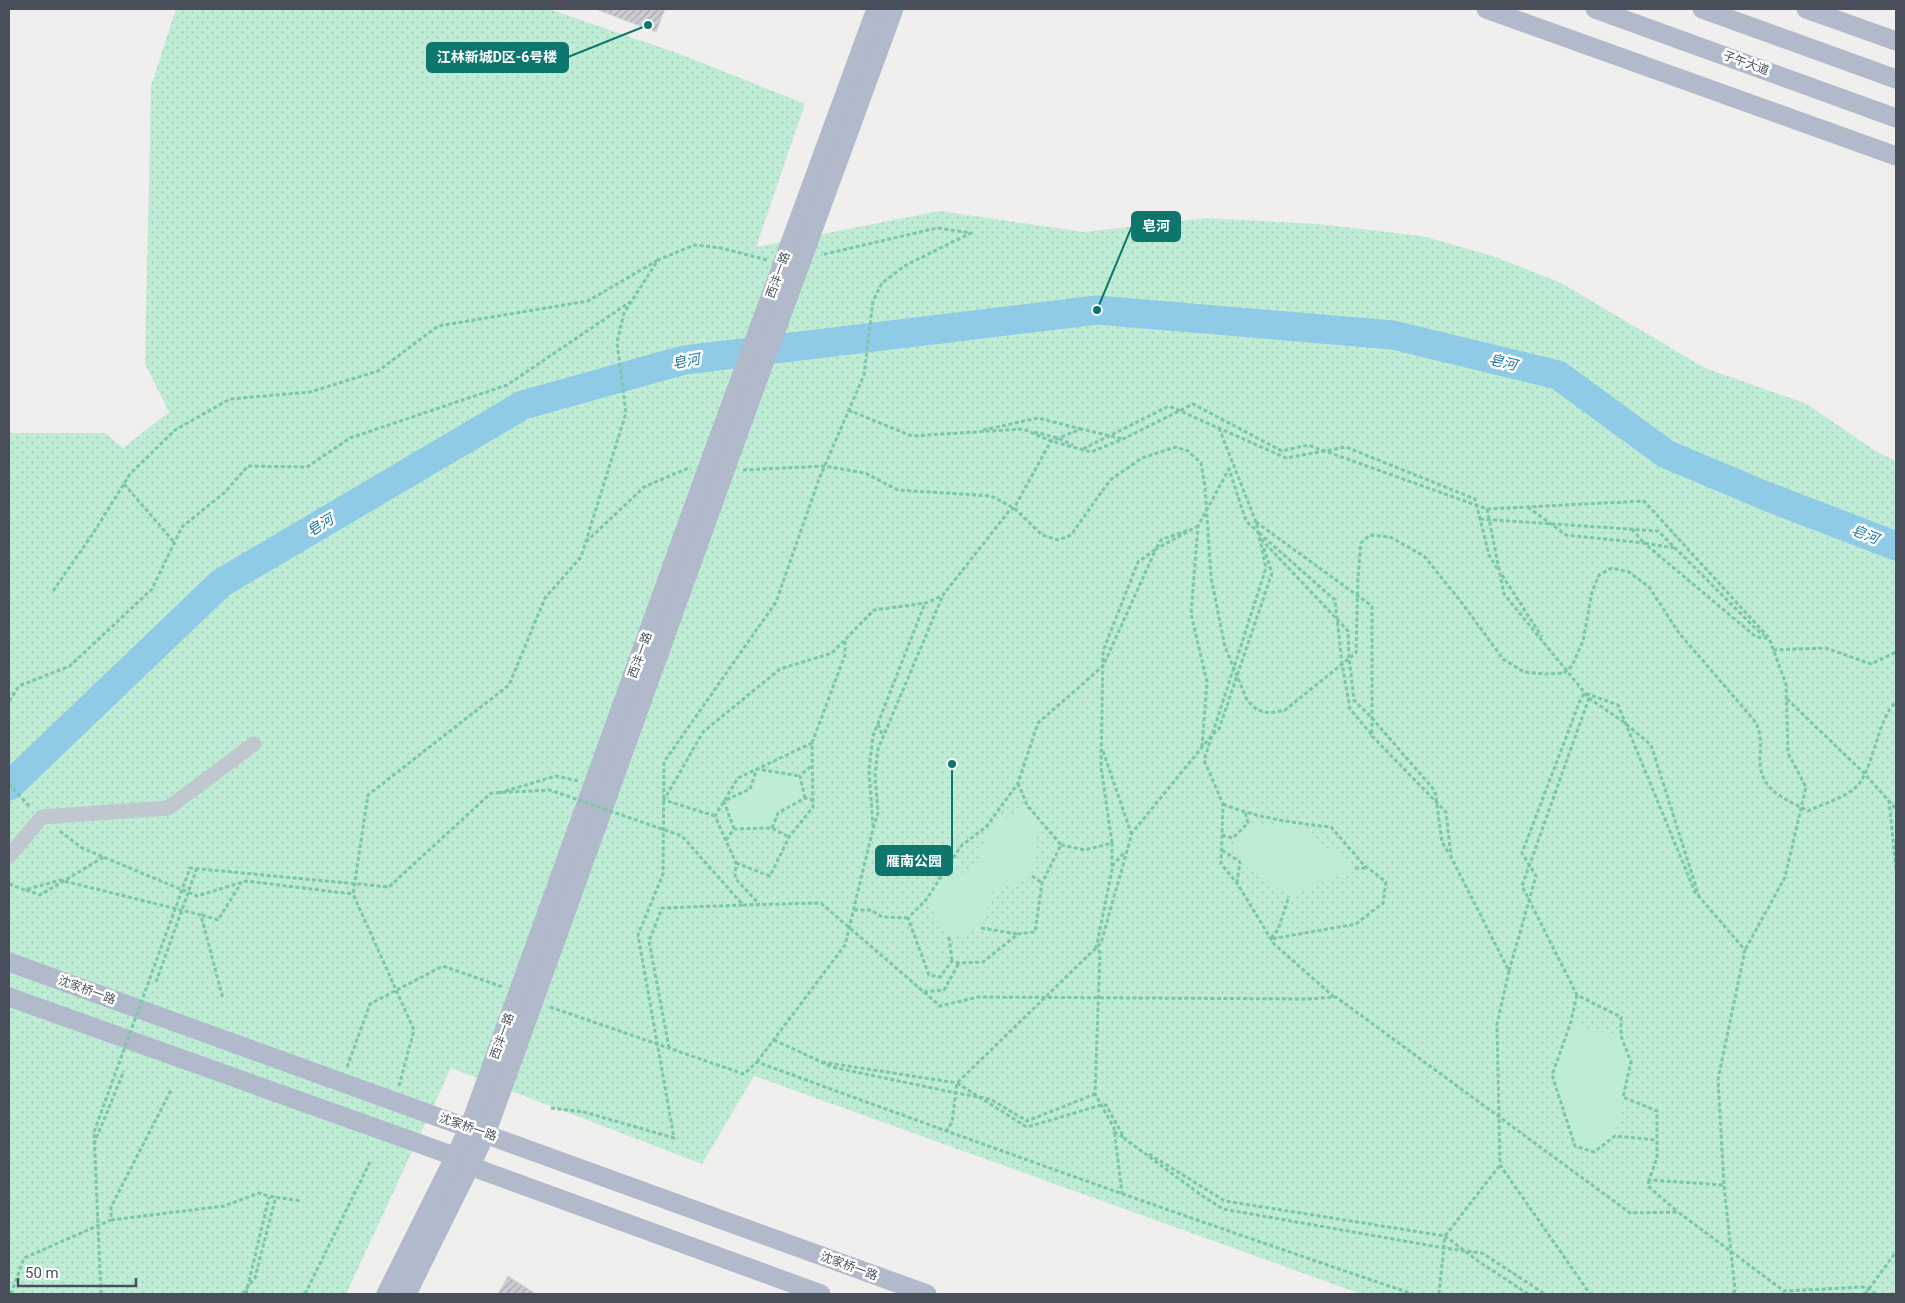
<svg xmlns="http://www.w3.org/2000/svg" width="1905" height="1303" viewBox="0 0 1905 1303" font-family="Roboto,'Noto Sans SC',sans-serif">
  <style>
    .park { fill: url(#park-dots) }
    .pitch { fill: #bfecd5 }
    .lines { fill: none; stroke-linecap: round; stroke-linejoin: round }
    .river { stroke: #8fcae6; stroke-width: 29 }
    .building { fill: url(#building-hatch); stroke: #d3d4d9 }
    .path { stroke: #7ac7aa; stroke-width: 3; stroke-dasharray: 4 2.5; stroke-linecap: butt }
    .minor { stroke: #c0c7cf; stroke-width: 15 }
    .major { stroke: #b0bacb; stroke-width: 19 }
    .path-bridge { stroke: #7ac7aa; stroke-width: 3; stroke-dasharray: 4 2.5; stroke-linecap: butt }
    .labels { text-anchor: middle; stroke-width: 5; stroke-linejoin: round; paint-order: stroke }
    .street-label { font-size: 12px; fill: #484f5a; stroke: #fff }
    .water-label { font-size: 14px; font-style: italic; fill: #16739f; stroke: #fff }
    .leader { fill: none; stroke: #0f766e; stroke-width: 2 }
    .callout-dot { fill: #0f766e; stroke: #fff; stroke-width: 2 }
    .callout { fill: #0f766e; stroke: #0f766e; stroke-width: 2 }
    .callout-label { font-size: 14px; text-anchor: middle; font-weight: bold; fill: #fff }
  </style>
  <defs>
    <pattern id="park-dots" width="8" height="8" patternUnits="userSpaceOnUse" patternTransform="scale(1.25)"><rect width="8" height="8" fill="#bfecd5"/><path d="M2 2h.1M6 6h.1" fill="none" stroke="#a6ccb9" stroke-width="1.8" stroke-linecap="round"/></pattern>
    <pattern id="building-hatch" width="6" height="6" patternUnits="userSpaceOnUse" patternTransform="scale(1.25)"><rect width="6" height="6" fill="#cccdd3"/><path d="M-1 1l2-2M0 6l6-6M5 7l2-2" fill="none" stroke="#a8a9ae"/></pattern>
  </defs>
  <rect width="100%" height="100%" fill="#f1eeee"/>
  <path class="park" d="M176,9H549L680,54L805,104L756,247L940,211L1085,232L1205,218L1318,224L1422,236L1496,257L1561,283L1705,368L1807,404L1874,450L1896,461V1294H1361L754,1076L702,1164L451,1068L346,1294H9V433H105L123,448L169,412L145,364L151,86Z"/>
  <g class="pitch">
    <path d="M757,769L800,776L805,798L778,813L772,828L734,829L724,801L750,789Z"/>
    <path d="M1022,809L1039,819L1032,876L993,891L981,928L949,937L926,900L939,879L976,869L989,828Z"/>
    <path d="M1248,823L1297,827L1355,868L1289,896L1240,862L1233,838Z"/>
    <path d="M1570,1025L1621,1036L1631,1062L1615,1136L1594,1152L1575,1146L1552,1075Z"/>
  </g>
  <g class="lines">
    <path class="river" d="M9,786L221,583L523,405L684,360L1097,310L1393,335L1558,375L1666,454L1766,496L1896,546"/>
  </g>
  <g class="building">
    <path d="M599,9H665L656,32L598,10Z"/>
    <path d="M508,1276L536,1294H498Z"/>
  </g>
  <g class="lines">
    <g class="path">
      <path d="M848,410L912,436L1023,429L1051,441L1091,452L1123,439L1193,404L1282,451L1308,445L1487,509L1504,594L1589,698L1522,886L1577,995L1621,1017V1036L1631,1062L1623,1097L1657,1111V1158L1649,1180L1724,1185L1735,1290L1733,1294"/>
      <path d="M1219,428L1256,522"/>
      <path d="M983,430L1038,418L1081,429"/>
      <path d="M1034,432L1058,438L1073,445"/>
      <path d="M1083,449L1169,406L1286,458L1346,447L1475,499L1489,555L1498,570"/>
      <path d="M743,470L825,466L865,473L898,490L991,496L1014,508L1042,535L1058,540L1071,535L1110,480L1142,458L1176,447L1188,451L1201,463L1205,487L1211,577L1225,647L1247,700L1257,710L1270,713L1285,710L1356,653L1358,576L1361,543L1370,535L1390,537L1424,556L1462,603L1503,659L1524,672L1545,674L1564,673L1572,666L1583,641L1592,592L1599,575L1612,568L1629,572L1649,587L1679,633L1754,720C1761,731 1761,741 1760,754C1758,790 1780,796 1808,811C1823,804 1841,799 1854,789C1874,773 1876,720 1896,702"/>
      <path d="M124,484L174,542"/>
      <path d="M1528,507L1566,535L1644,543L1756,637L1768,638"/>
      <path d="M1487,509L1644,501L1769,638L1786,684L1788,753L1806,787L1785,877L1745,950"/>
      <path d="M1480,519L1658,531L1758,631L1764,635"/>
      <path d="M1632,529L1644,543L1674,548"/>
      <path d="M1259,533L1335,600L1342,663L1350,709L1372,735"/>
      <path d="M1261,539L1348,631L1349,657L1354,700L1372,718L1435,791L1442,842L1449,854"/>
      <path d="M586,542L644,487L686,469H691"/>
      <path d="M1502,575L1542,637"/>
      <path d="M53,591L94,532L130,474L175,430L230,399L310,392L378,371L438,326L588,301L658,260"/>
      <path d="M1773,650L1826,648L1871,664L1896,652"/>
      <path d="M1589,698L1625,723L1651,745L1699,896"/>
      <path d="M1787,699L1864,773L1896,809"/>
      <path d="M9,701L19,686L70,666L152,589L182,527L225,492L248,466L307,467L350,438L507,385L630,302"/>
      <path d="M878,724L883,737"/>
      <path d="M812,743L845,655V641"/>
      <path d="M1202,747L1207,682L1191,614L1198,526L1229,469L1246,521L1258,532"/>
      <path d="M1103,751L1131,833"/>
      <path d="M1018,783L1027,805L1061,845L1042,883L1035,932L1018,934L983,962L959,963L952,961L940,977L929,975L908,918L926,900L961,846L987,826L1018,783L1038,723L1103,666L1156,549L1198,526"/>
      <path d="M9,784L31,808"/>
      <path d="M499,793L556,776L578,781"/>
      <path d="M805,798L800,776L812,765"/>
      <path d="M1889,800L1896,869"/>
      <path d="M1223,804C1257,818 1294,823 1331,827L1364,865L1386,882L1383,903L1356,924L1271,939"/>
      <path d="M715,816L664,800L703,732L780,669L832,653L874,610L926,603L943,595L1009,511L1014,508L1051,441L1081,429L1123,439"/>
      <path d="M873,827L869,770L873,736L925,603"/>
      <path d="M772,828L778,813L805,798L813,800"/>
      <path d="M734,829L724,801L750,789L757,769L800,776"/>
      <path d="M60,831L82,848L197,896L246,881L353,894"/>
      <path d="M1222,835L1233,838L1248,823L1245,812"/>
      <path d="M726,840L734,829L772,828L789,837"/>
      <path d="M1112,843L1101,767L1103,651L1138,562L1156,549L1161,540L1188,530"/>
      <path d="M1061,845L1085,850L1112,843V870L1096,949L1100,952L1095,1094L1114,1128L1122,1194"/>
      <path d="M1222,850L1240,862L1237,882"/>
      <path d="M736,863L770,876L789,837L813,807L812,743L738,778L715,816L736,863L735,878L759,904"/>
      <path d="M1112,866L1125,852"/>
      <path d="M1355,868H1367"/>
      <path d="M1032,876L1042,883"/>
      <path d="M9,884L25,890L60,880L201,915L223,999"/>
      <path d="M26,890L40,895L104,857"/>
      <path d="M854,910H871L882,917L908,918"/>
      <path d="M202,915L218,920L241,883"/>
      <path d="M981,928L1017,934"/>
      <path d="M949,937L952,961"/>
      <path d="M1271,938L1278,930L1289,896"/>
      <path d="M1509,971L1536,876L1522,853L1581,698L1585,693L1618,705L1695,892L1745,950L1718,1079L1724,1185"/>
      <path d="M924,992L944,990L959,963"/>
      <path d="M1577,995L1570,1025L1552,1075L1575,1146L1594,1152L1615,1136L1657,1140"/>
      <path d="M1334,997L1274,944L1237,883L1221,864L1223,804L1204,760L1266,568L1256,522L1372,606V736L1446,812L1451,857L1509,971L1497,1024L1500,1165L1590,1294"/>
      <path d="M550,1007L744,1074L757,1062C975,1142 1193,1220 1413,1294"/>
      <path d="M774,1040L832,1067L956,1093L990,1099L1027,1121L1095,1094"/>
      <path d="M669,1048L649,941L662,908L743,905"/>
      <path d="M757,1062L845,945L873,829L878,813L875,775L878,749L943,595"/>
      <path d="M822,1062L957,1083L1025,1126H1031L1101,1105H1106L1125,1139L1204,1197L1223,1209L1444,1248L1482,1253L1545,1294"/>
      <path d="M347,1067L370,1004L443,966L503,987"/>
      <path d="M399,1086L414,1030L353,894L368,795L509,685L545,598L581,557L626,413L617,342L624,313L658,260L694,245L721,248L767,260"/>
      <path d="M551,1108L584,1112L674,1138L638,935L663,874L664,762L776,602L819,479L864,375L873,301L882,283L906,265L971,233L937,228L821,255"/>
      <path d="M946,1132L952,1122L957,1083L1101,943L1132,833L1212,735L1219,729L1272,573L1263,545"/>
      <path d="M1114,1132L1125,1138"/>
      <path d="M94,1144L124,1071"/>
      <path d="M1149,1154L1225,1201L1445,1236L1478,1261L1528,1294"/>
      <path d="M1649,1180L1648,1186L1678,1212"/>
      <path d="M111,1220L224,1206L259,1193C271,1198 286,1198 300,1201"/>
      <path d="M11,1294L24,1258L111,1220V1207L171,1090"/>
      <path d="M242,1294L255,1278L276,1196"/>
      <path d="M246,1294L269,1197"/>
      <path d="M305,1294L370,1162"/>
      <path d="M1439,1294L1445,1236L1500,1165"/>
      <path d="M1865,1294L1896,1252"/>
    </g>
    <path class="minor" d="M9,856L42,817L168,808L254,744"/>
    <g class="major">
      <path d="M1486,9L1896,156"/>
      <path d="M1595,9L1896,118"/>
      <path d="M1702,9L1896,79"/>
      <path d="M1806,9L1896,41"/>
      <path d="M9,962L927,1294"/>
      <path d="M9,997L454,1156L470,1166L821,1294"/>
      <path d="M386,1294L469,1128L707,469L876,9"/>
      <path d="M407,1294L486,1134L748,407L894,9"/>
    </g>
    <g class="path-bridge">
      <path d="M156,982L197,868"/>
      <path d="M101,1294L94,1132L190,868L389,887L491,793L550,790L682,836L743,905L821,903L940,1006L978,997L1308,999L1336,997L1630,1213L1678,1212L1784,1291L1865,1287L1876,1294"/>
    </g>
  </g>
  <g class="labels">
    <g class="street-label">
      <text transform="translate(1746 63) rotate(20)" y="4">子午大道</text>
      <text transform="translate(778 275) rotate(-70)" y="4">西沣一路</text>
      <text transform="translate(640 655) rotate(-70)" y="4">西沣一路</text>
      <text transform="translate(87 990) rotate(20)" y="4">沈家桥一路</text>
      <text transform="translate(502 1036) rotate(-70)" y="4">西沣一路</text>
      <text transform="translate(468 1127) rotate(19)" y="4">沈家桥一路</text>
      <text transform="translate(849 1266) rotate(20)" y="4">沈家桥一路</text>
    </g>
    <g class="water-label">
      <text transform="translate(686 361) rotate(-11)" y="5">皂河</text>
      <text transform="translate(1503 362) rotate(14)" y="5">皂河</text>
      <text transform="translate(320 525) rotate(-31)" y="5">皂河</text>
      <text transform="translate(1865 534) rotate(22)" y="5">皂河</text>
    </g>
  </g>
  <path class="leader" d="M648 25L568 57M1097 310L1132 226M952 764L952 861"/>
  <g class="callout-dot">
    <circle cx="648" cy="25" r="5"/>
    <circle cx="1097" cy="310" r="5"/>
    <circle cx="952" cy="764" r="5"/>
  </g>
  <g class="callout">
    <rect x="427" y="43" width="141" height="29" rx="5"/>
    <rect x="1132" y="212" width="48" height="29" rx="5"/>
    <rect x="876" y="846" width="76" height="29" rx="5"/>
  </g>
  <g class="callout-label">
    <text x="497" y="62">江林新城D区-6号楼</text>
    <text x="1156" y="231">皂河</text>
    <text x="914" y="866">雁南公园</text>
  </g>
  <rect width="1905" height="1303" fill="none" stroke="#484f5a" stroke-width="20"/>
  <path d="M18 1278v8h118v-8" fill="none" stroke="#484f5a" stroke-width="2.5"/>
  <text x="25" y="1278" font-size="15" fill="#484f5a" stroke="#ffffff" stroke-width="4" paint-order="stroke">50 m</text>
</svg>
